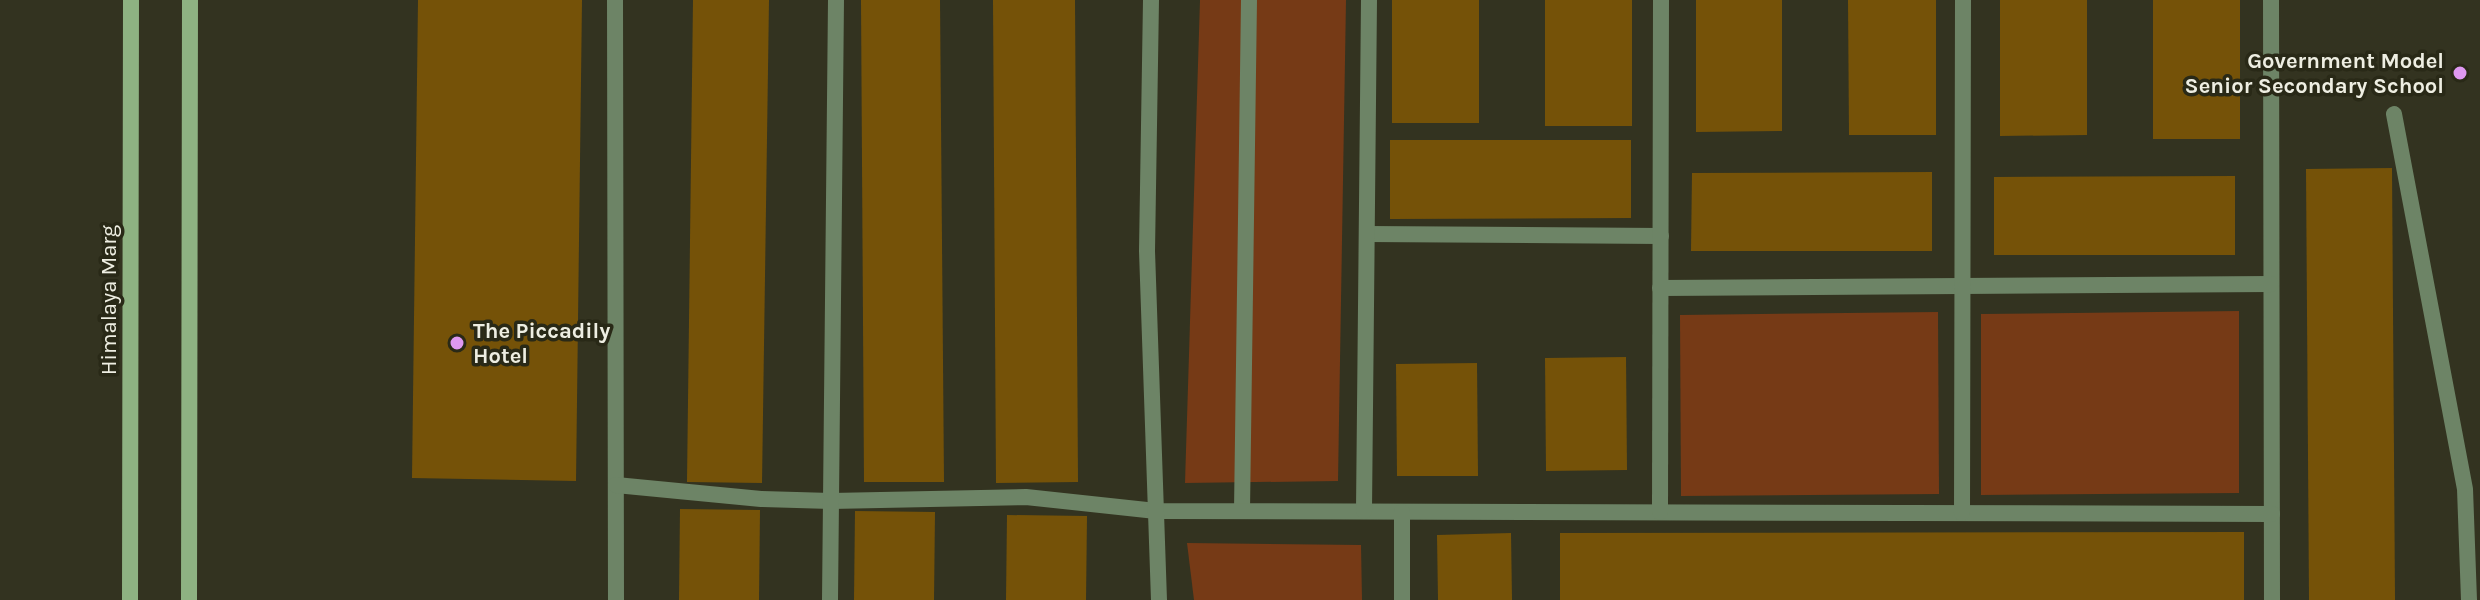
<svg xmlns="http://www.w3.org/2000/svg" width="2480" height="600" viewBox="0 0 2480 600" font-family="Karla,sans-serif">
  <style>
    .green { fill: #763a16 }
    .building { fill: #755208 }
    .lines { fill: none; stroke-linecap: round; stroke-linejoin: round }
    .pedestrian { stroke: #6d8466; stroke-width: 16 }
    .minor { stroke: #6d8466; stroke-width: 16 }
    .tertiary { stroke: #6d8466; stroke-width: 16 }
    .secondary { stroke: #8eb282; stroke-width: 16 }
    .poi-dot { fill: #df98f1; stroke: #292917; stroke-width: 3 }
    .labels { text-anchor: middle; stroke-width: 7; stroke-linejoin: round; paint-order: stroke }
    .poi-label { font-size: 22px; font-weight: bold; fill: #eeeee2; stroke: #292917; text-anchor: end }
    .street-label { font-size: 22px; fill: #eeeee2; stroke: #292917 }
  </style>
  <rect width="100%" height="100%" fill="#333320"/>
  <g class="green">
    <path d="M1200,0H1346L1338,481L1185,483Z"/>
    <path d="M2239,311V493L1981,495V314Z"/>
    <path d="M1938,312L1939,494L1681,496L1680,315Z"/>
    <path d="M1187,543L1361,545L1362,600H1194Z"/>
  </g>
  <g class="building">
    <path d="M418,0H582L576,481L412,478Z"/>
    <path d="M693,0H769L762,483L687,482Z"/>
    <path d="M861,0H940L944,482H864Z"/>
    <path d="M993,0H1075L1078,482L996,483Z"/>
    <rect x="1392" y="0" width="87" height="123"/>
    <rect x="1545" y="0" width="87" height="126"/>
    <path d="M1696,0H1782V131L1696,132Z"/>
    <path d="M1848,0H1936V135H1849Z"/>
    <path d="M2000,0H2087V135L2000,136Z"/>
    <rect x="2153" y="0" width="87" height="139"/>
    <path d="M1390,140H1631V218L1390,219Z"/>
    <path d="M2392,168L2395,600H2309L2306,169Z"/>
    <path d="M1932,172V251H1691L1692,173Z"/>
    <path d="M2235,176V255H1994V177Z"/>
    <path d="M1626,357L1627,470L1546,471L1545,358Z"/>
    <path d="M1477,363L1478,476H1397L1396,364Z"/>
    <path d="M680,509L760,510L759,600H679Z"/>
    <path d="M855,511L935,512L934,600H854Z"/>
    <path d="M1007,515L1087,516L1086,600H1006Z"/>
    <path d="M2244,532V600H1560V533Z"/>
    <path d="M1511,533L1512,600H1438L1437,535Z"/>
  </g>
  <g class="lines">
    <path class="pedestrian" d="M1242,511L1249,0"/>
    <g class="minor">
      <path d="M615,0L616,600"/>
      <path d="M2271,0L2272,600"/>
      <path d="M2394,114L2465,489L2469,600"/>
      <path d="M1367,234L1661,236"/>
      <path d="M1660,288L2271,284"/>
      <path d="M616,485L761,499L831,501L1026,497L1156,511L2272,514"/>
      <path d="M1364,511L1369,0"/>
      <path d="M1660,512L1661,0"/>
      <path d="M1962,513L1963,0"/>
      <path d="M830,600L836,0"/>
      <path d="M1402,600V512"/>
    </g>
    <path class="tertiary" d="M1151,0L1147,251L1159,600"/>
    <g class="secondary">
      <path d="M130,600L131,0"/>
      <path d="M189,600L190,0"/>
    </g>
  </g>
  <g class="poi-dot">
    <circle cx="2460" cy="73" r="8"/>
    <circle cx="457" cy="343" r="8"/>
  </g>
  <g class="labels">
    <g class="poi-label">
      <text x="2444" y="68">Government Model<tspan x="2444" dy="25">Senior Secondary School</tspan></text>
      <text x="473" y="338" text-anchor="start">The Piccadily<tspan x="473" dy="25">Hotel</tspan></text>
    </g>
    <g class="street-label">
      <text transform="translate(108 300) rotate(-90)" y="8">Himalaya Marg</text>
    </g>
  </g>
</svg>
